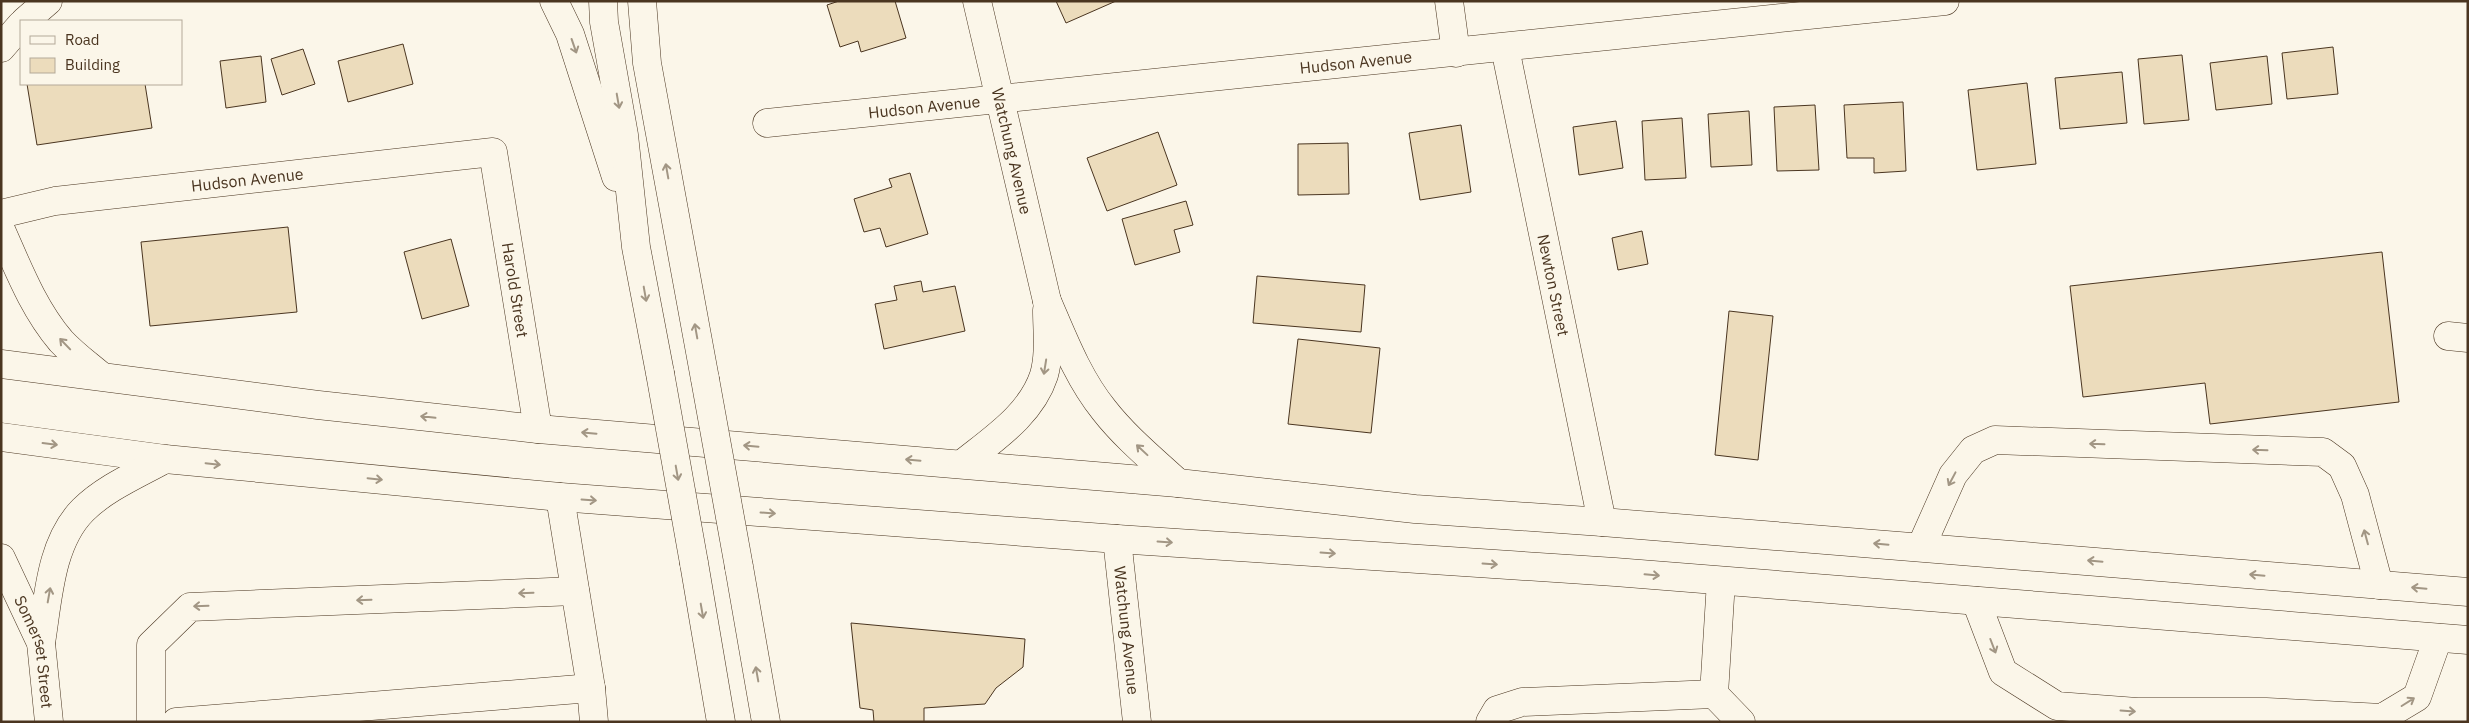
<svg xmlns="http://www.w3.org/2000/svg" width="2469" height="723" viewBox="0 0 2469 723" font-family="'IBM Plex Sans',sans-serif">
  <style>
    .building { fill: #ecdcbc; stroke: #4a3520 }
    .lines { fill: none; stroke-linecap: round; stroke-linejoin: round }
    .minor-casing { stroke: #4a3520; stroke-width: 29 }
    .major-casing { stroke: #4a3520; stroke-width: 29 }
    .highway-casing { stroke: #4a3520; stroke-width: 29 }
    .minor { stroke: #fbf6e9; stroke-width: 28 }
    .major { stroke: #fbf6e9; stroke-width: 28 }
    .highway { stroke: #fbf6e9; stroke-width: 28 }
    .major-bridge-casing { stroke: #4a3520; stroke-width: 29; stroke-linecap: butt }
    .major-bridge { stroke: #fbf6e9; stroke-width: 28 }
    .oneway { stroke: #a29684 }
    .labels { text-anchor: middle; stroke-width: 4; stroke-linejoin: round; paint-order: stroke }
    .street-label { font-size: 16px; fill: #4a3520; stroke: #fbf6e9 }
  </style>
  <rect width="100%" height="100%" fill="#fbf6e9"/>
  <g class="building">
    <path d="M839,1H895L906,38L861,52L858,41L840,47L827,5Z"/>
    <path d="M1056,1H1116L1066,23Z"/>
    <path d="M403,44L413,84L348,102L338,61Z"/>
    <path d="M2333,47L2338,94L2287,99L2282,53Z"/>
    <path d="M303,49L315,84L282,95L271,59Z"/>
    <path d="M2182,55L2189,120L2144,124L2138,59Z"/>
    <path d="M261,56L266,102L226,108L220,61Z"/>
    <path d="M2267,56L2272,104L2216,110L2210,63Z"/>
    <path d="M2122,72L2127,123L2060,129L2055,78Z"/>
    <path d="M2027,83L2036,164L1977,170L1968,90Z"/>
    <path d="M27,84H145L152,128L37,145Z"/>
    <path d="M1903,102L1906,171L1874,173V158H1847L1844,105Z"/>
    <path d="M1815,105L1819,170L1777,171L1774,107Z"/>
    <path d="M1749,111L1752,165L1711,167L1708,114Z"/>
    <path d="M1682,118L1686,178L1645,180L1642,121Z"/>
    <path d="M1616,121L1623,168L1579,175L1573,127Z"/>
    <path d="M1461,125L1471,192L1420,200L1409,133Z"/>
    <path d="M1158,132L1177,185L1107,211L1087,158Z"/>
    <path d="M1348,143L1349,194L1298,195V144Z"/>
    <path d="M910,173L928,234L886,247L880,228L864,232L854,199L892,187L889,179Z"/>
    <path d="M1186,201L1193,225L1174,230L1180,252L1135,265L1122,219Z"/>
    <path d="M288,227L297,312L150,326L141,242Z"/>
    <path d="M1642,231L1648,264L1618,270L1612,238Z"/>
    <path d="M451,239L469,306L422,319L404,252Z"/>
    <path d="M2382,252L2399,402L2210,424L2205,383L2083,397L2070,286Z"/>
    <path d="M1257,276L1365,285L1361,332L1253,323Z"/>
    <path d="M921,281L923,292L955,286L965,331L884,349L875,304L897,300L894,286Z"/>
    <path d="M1729,311L1773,316L1758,460L1715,455Z"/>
    <path d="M1298,339L1380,348L1371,433L1288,424Z"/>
    <path d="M851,623L1025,639L1023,667L996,688L985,704L924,708V722H874L873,710L860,708Z"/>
  </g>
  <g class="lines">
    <defs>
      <g id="minor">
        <path id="s1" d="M977,1L1047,301"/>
        <path d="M1449,1L1456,53"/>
        <path id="s2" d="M1505,48L1602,522"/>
        <path id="s3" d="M767,123L1945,1"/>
        <path id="s4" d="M1,214L55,201L493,152L538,429"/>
        <path d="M2448,336L2468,338"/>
        <path d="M560,497L591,688L594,722"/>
        <path id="s5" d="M1117,539L1137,722"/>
        <path d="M1921,547L1953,475L1973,450L1995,440L2323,452L2342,466L2355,495L2379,585"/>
        <path id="s6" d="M1,558L41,643L49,722"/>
        <path d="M1721,581L1714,694L1741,722"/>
        <path d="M1976,601L2003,672L2057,706L2137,712H2266L2382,718L2417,697L2438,638"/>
        <path d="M151,722V645L190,607L575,591"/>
        <path d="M176,722L591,688"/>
        <path d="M1490,722L1497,710L1522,702L1714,694"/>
      </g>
      <g id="major">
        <path d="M554,1L570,34L616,177"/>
        <path d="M603,1L604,22L624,135L636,247L660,373"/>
        <path d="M642,1L647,63L705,379"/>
        <path d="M25,21L48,1"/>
        <path d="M1,48L21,25"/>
        <path d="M694,563L721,722"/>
        <path d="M739,567L766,722"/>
      </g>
      <g id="highway">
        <path d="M1,230C18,268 33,308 61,341C73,354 88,365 101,376"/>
        <path d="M1047,301C1063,338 1078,378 1104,410C1125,437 1153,460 1178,483"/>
        <path d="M1,364L318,405L538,429L1178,483L1415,509L1602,522L2468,592"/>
        <path d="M1,437L165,459L560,497L1117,539L1615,572L2468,640"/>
        <path d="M962,464C993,439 1031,415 1044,375C1050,354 1047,330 1047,310"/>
        <path d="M41,643C48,600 50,543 83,510C105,488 138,474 165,459"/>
      </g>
    </defs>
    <use href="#minor" class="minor-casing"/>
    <use href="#major" class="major-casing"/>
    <use href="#highway" class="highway-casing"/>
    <use href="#minor" class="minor"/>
    <use href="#major" class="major"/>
    <use href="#highway" class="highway"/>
    <defs>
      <g id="major-bridge">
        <path d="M660,373L694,563"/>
        <path d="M705,379L739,567"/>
      </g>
    </defs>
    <use href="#major-bridge" class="major-bridge-casing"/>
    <use href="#major-bridge" class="major-bridge"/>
  </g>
  <defs><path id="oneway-shaft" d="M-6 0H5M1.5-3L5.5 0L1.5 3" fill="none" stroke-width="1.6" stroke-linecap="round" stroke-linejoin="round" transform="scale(1.25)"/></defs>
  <g class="oneway">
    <use href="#oneway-shaft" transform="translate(574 46) rotate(71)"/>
    <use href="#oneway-shaft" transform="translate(618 101) rotate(80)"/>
    <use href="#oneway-shaft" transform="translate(667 171) rotate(-100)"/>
    <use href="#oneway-shaft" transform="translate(645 294) rotate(80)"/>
    <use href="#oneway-shaft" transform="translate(696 331) rotate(-100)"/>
    <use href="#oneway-shaft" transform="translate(65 344) rotate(-134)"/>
    <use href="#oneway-shaft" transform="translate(1045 367) rotate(99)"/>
    <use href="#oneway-shaft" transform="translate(428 417) rotate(-174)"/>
    <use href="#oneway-shaft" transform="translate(589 433) rotate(-175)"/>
    <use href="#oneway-shaft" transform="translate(50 444) rotate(7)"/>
    <use href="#oneway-shaft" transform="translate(2097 444) rotate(-178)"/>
    <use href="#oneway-shaft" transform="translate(751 446) rotate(-175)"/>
    <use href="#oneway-shaft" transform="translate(1142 450) rotate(-137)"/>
    <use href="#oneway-shaft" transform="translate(2260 450) rotate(-178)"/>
    <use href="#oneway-shaft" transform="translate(913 460) rotate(-175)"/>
    <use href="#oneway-shaft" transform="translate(213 464) rotate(6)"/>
    <use href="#oneway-shaft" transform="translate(677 473) rotate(80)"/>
    <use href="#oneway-shaft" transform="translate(375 479) rotate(6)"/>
    <use href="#oneway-shaft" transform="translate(1952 479) rotate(118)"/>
    <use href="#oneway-shaft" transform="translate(589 500) rotate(4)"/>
    <use href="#oneway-shaft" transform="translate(768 513) rotate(4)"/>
    <use href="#oneway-shaft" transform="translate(2366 537) rotate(-105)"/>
    <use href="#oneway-shaft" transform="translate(1165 542) rotate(4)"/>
    <use href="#oneway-shaft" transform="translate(1881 544) rotate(-175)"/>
    <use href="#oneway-shaft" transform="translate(1328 553) rotate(4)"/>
    <use href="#oneway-shaft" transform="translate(2095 561) rotate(-175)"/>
    <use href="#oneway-shaft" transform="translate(1490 564) rotate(4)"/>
    <use href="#oneway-shaft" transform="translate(1652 575) rotate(5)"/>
    <use href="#oneway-shaft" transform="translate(2257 575) rotate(-175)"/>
    <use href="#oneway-shaft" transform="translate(2419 588) rotate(-175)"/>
    <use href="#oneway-shaft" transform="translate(526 593) rotate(178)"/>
    <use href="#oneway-shaft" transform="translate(49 595) rotate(-80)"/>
    <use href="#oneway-shaft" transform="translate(364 600) rotate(178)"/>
    <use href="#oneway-shaft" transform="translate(201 606) rotate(178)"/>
    <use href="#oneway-shaft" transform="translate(702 611) rotate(80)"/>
    <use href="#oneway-shaft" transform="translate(1993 646) rotate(69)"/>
    <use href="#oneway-shaft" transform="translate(757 674) rotate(-100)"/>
    <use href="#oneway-shaft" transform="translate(2408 702) rotate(-32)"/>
    <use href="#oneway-shaft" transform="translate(2128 711) rotate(4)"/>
  </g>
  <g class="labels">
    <g class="street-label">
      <text dy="6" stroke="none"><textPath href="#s3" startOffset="592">Hudson Avenue</textPath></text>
      <text dy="6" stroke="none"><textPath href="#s3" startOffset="158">Hudson Avenue</textPath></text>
      <text dy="6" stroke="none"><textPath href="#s1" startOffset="154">Watchung Avenue</textPath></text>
      <text dy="6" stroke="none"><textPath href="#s4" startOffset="249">Hudson Avenue</textPath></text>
      <text dy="6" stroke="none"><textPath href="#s2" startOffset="242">Newton Street</textPath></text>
      <text dy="6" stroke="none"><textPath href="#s4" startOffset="636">Harold Street</textPath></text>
      <text dy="6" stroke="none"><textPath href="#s5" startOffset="92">Watchung Avenue</textPath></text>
      <text dy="6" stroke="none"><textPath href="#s6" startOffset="101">Somerset Street</textPath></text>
    </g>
  </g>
  <rect width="2469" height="723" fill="none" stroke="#4a3520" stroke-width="5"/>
  <rect x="20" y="20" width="162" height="65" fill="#fbf6e9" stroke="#b4a999"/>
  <rect x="30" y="36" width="25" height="8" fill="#fbf6e9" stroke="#b4a999"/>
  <text x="65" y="45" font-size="15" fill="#4a3520">Road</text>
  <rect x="30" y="58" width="25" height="15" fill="#ecdcbc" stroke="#b4a999"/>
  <text x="65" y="70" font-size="15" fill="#4a3520">Building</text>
</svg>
